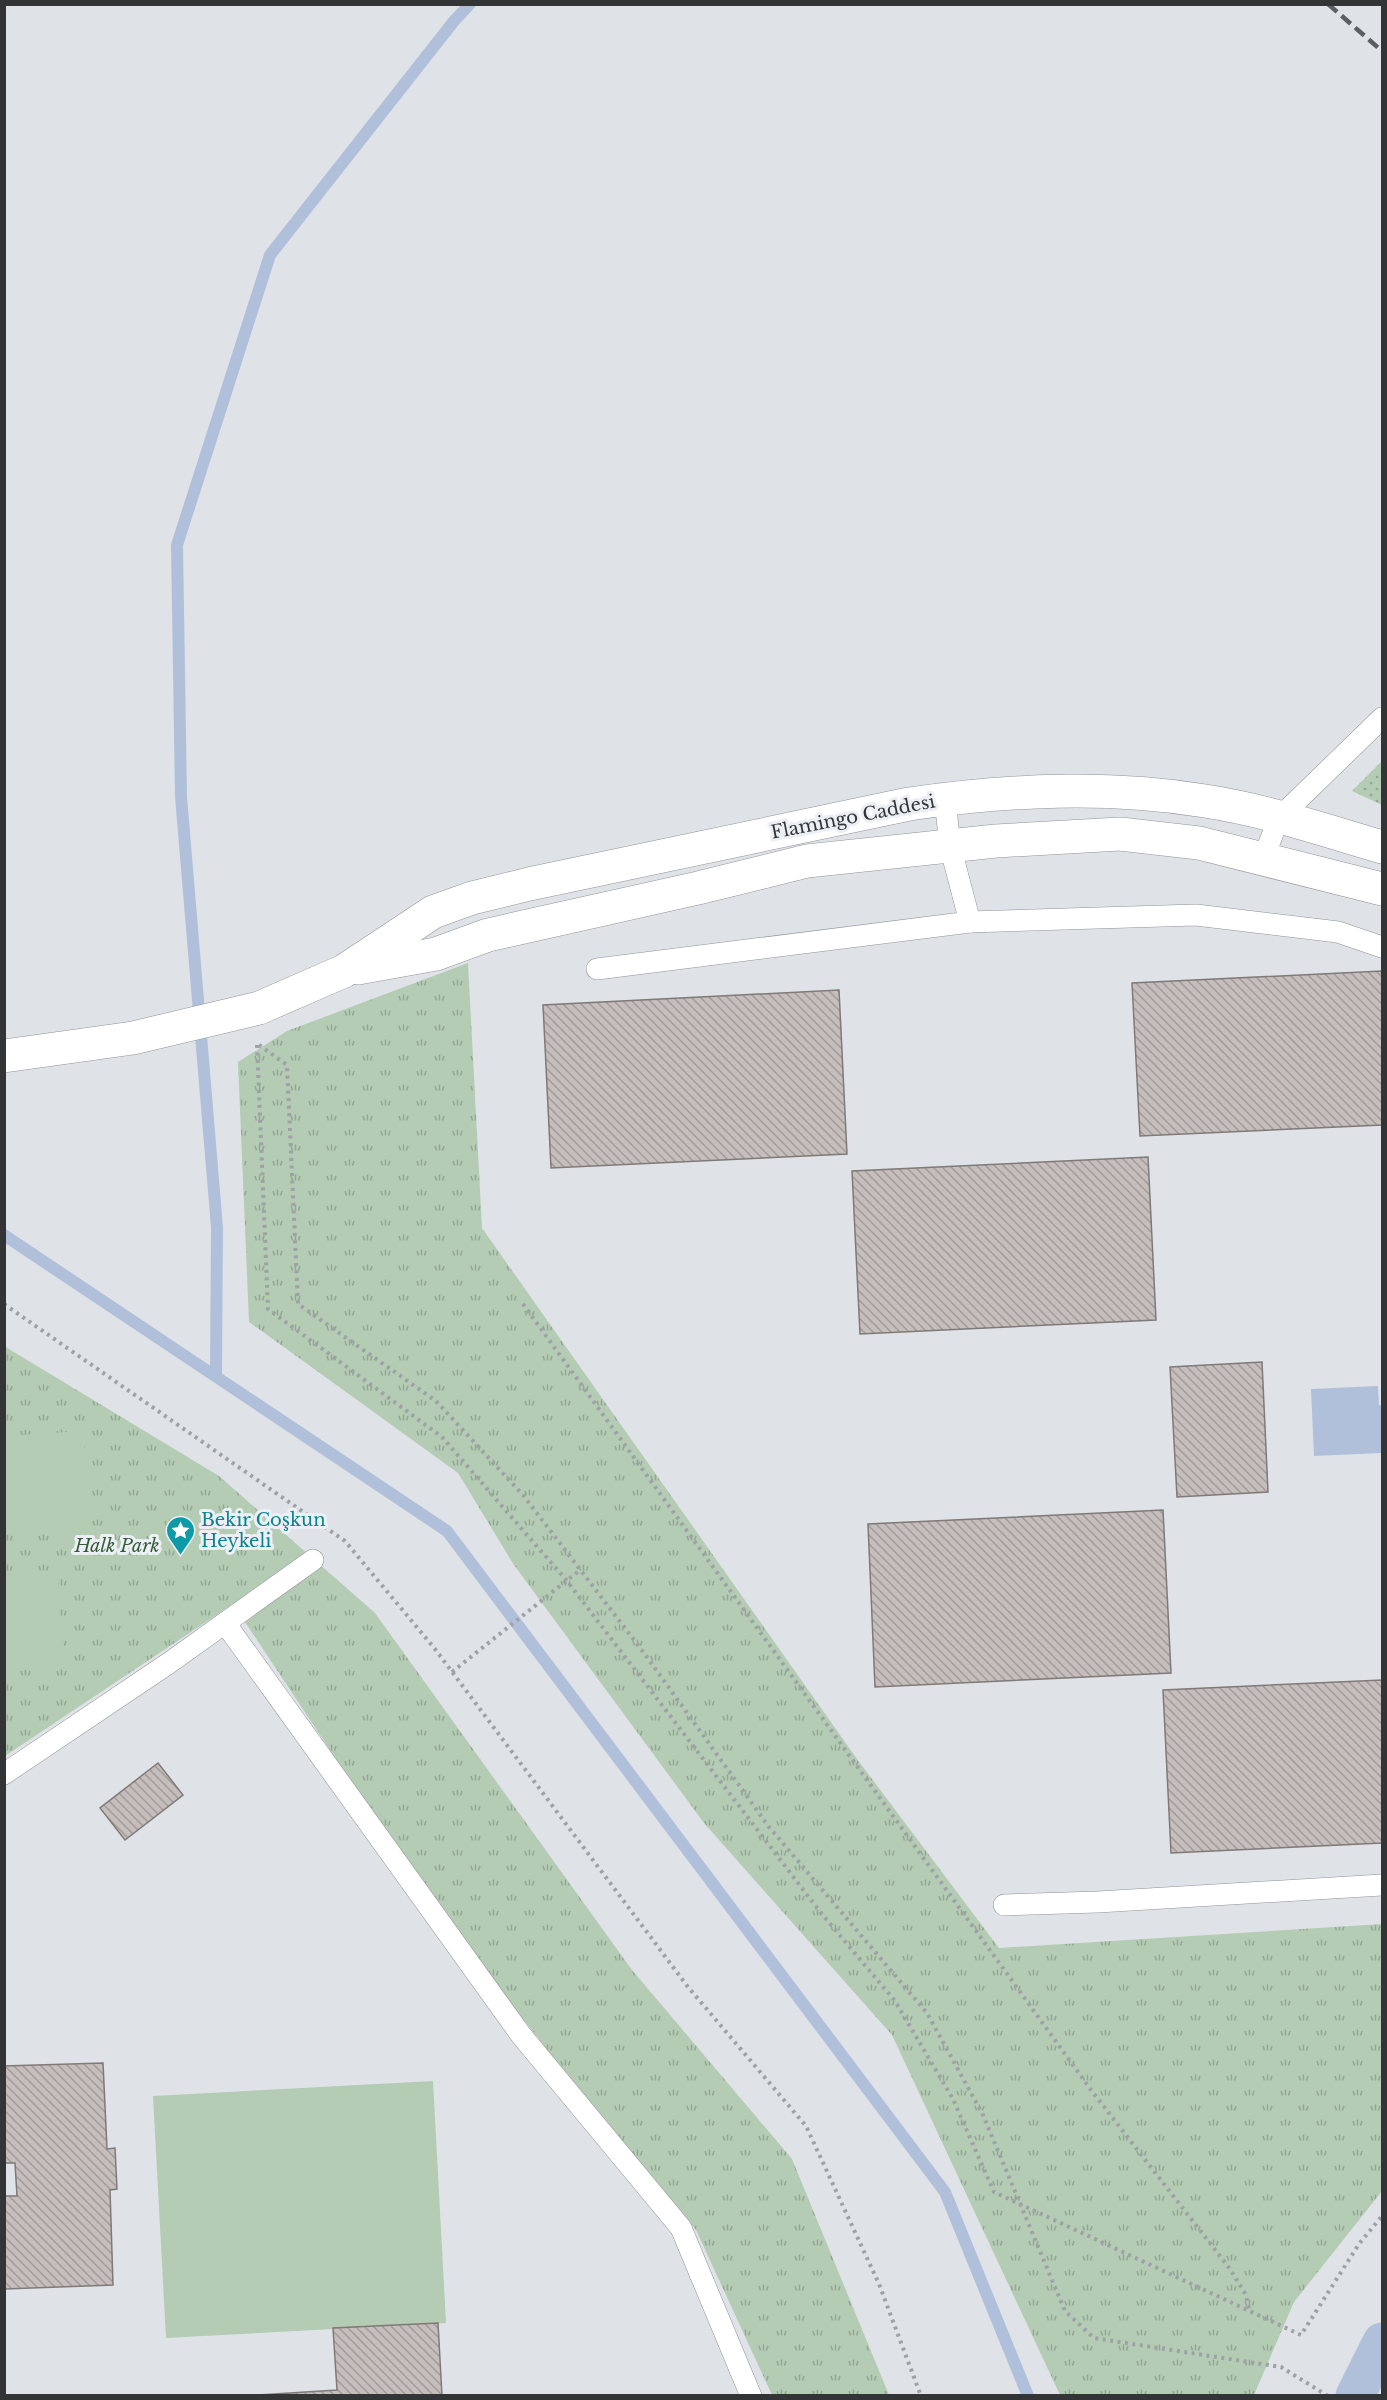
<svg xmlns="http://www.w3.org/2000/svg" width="1387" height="2400" viewBox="0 0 1387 2400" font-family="'Libre Baskerville',serif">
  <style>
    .grass { fill: url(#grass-dots) }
    .park { fill: url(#park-tufts) }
    .pitch { fill: #b4ccb4 }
    .water { fill: #b0c0db }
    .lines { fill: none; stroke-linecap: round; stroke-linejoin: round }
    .stream { stroke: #b0c0db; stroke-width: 12 }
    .canal { stroke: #b0c0db; stroke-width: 39 }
    .building { fill: url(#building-back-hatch); stroke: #7f7977; stroke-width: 1.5 }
    .lane-casing { stroke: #8f9397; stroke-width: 22 }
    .secondary-casing { stroke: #8f9397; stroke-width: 34 }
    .path { stroke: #9ea1a5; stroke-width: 4; stroke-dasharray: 3 4.5; stroke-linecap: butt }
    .lane { stroke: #fff; stroke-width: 21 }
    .secondary { stroke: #fff; stroke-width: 33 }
    .rail { stroke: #5c5e61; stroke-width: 4.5; stroke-dasharray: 12 6; stroke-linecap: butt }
    .path-bridge { stroke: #9ea1a5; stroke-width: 4; stroke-dasharray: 3 4.5; stroke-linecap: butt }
    .labels { text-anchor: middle; stroke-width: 6; stroke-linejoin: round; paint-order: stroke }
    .street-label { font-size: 18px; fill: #333436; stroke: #ecf0f5 }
    .culture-label { font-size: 18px; fill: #0d838f; stroke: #ecf0f5; text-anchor: start }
    .park-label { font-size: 18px; font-style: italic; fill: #365c39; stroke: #ecf0f5 }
  </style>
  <defs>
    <pattern id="grass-dots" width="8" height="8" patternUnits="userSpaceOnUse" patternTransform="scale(1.5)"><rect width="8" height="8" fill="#b4ccb4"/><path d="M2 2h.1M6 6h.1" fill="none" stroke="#93a693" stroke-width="1.8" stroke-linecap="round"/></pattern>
    <pattern id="park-tufts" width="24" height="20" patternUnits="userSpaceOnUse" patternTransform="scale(1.5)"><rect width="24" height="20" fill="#b4ccb4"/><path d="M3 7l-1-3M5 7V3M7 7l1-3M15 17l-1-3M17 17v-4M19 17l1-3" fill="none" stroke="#93a693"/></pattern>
    <pattern id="building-back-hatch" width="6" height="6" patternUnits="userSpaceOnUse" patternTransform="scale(1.5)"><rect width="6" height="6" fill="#c5bebc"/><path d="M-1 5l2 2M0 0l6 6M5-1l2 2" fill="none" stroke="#a19b9a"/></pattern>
  </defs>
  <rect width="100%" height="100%" fill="#dfe3e8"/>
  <path class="grass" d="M1382,761V805L1352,791Z"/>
  <g class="park">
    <path d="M468,963L482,1228L857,1759L999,1948L1382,1924V2191L1294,2302L1254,2395H1060L892,2035L704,1823L514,1565L458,1473L249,1322L238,1062L287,1031Z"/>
    <path d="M4,1346L219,1476L375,1613L632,1970L792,2159L889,2395H772L696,2230L561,2067L433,1905L233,1604L5,1756Z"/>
  </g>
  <g class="pitch">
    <path d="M83,1431L90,1528L5,1535V1436Z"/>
    <path d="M58,1575L64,1666L5,1670V1579Z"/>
    <path d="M433,2081L446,2323L166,2338L153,2096Z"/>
  </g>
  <path class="water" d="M1378,1386L1379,1405H1382L1381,1453L1314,1456L1311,1389Z"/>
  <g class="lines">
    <g class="stream">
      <path d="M4,1235L447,1531L945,2192L1028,2396"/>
      <path d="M216,1375L217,1227L181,797L177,545L270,255L454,21L470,4"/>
    </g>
    <path class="canal" d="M1355,2396L1382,2342"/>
  </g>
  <g class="building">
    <path d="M1382,971V1125L1140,1136L1132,983Z"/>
    <path d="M839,990L847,1154L551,1168L543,1005Z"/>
    <path d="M1148,1157L1156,1320L860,1334L852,1171Z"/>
    <path d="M1262,1362L1268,1492L1177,1497L1170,1367Z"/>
    <path d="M1163,1510L1171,1673L875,1687L868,1524Z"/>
    <path d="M1382,1680V1843L1171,1853L1163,1690Z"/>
    <path d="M158,1763L183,1795L125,1840L100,1808Z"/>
    <path d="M103,2063L107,2149L115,2148L117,2189L110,2190L113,2285L5,2289L4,2196H17L15,2163H4V2066Z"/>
    <path d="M438,2323L442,2396H242L337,2390L333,2328Z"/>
  </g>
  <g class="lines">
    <defs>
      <g id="lane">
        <path d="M1263,859L1279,818L1382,718"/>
        <path d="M970,922L1196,915L1338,932L1382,947"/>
        <path d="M597,969L970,922L950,846L945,799"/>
        <path d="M225,1623L521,2035L681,2228L751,2396"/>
        <path d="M4,1774L169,1663L313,1560"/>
        <path d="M1004,1905L1098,1902L1382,1885"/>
      </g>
      <g id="secondary">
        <path d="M358,968L436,954L488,935L698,888L807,861L996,841L1120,834L1199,843L1382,889"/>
        <path d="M4,1056L133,1038L259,1008L344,971L433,912L472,898L529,884L909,804C1008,790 1106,785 1205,801C1265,810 1324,830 1382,847"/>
      </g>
    </defs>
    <use href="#lane" class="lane-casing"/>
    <use href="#secondary" class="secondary-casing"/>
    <g class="path">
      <path d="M257,1045L268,1309L442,1437L567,1581L821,1913L895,2001L953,2099L994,2192L1301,2335L1359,2244L1382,2216"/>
      <path d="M259,1045L287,1065L298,1304L436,1401L523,1495L644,1653L769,1827L927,2013L983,2115L1065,2311L1094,2338L1281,2367L1328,2396"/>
      <path d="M4,1304L345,1541L435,1649L688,1987L806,2126L879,2284L921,2396"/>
      <path d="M523,1304L1091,2090L1230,2269L1246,2295L1249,2310"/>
    </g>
    <use href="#lane" class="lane"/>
    <use href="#secondary" class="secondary"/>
    <path class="rail" d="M1328,4L1382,51"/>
    <path class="path-bridge" d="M452,1672L580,1570"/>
  </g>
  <defs>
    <symbol id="sight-pin" viewBox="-11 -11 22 30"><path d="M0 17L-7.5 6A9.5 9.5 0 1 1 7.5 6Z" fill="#0f9aa8" stroke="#ecf0f5"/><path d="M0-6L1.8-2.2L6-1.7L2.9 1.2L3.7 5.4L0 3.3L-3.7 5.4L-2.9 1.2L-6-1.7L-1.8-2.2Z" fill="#fff"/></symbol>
  </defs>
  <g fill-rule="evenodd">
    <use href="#sight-pin" x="164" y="1514" width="33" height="45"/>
  </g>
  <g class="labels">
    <g class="street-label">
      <text transform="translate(853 817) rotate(-11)" y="6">Flamingo Caddesi</text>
    </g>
    <g class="culture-label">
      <text x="201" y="1526">Bekir Coşkun<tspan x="201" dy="21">Heykeli</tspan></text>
    </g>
    <g class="park-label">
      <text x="117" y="1552">Halk Park</text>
    </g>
  </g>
  <rect width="1387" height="2400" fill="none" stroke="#333436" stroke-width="12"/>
</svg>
